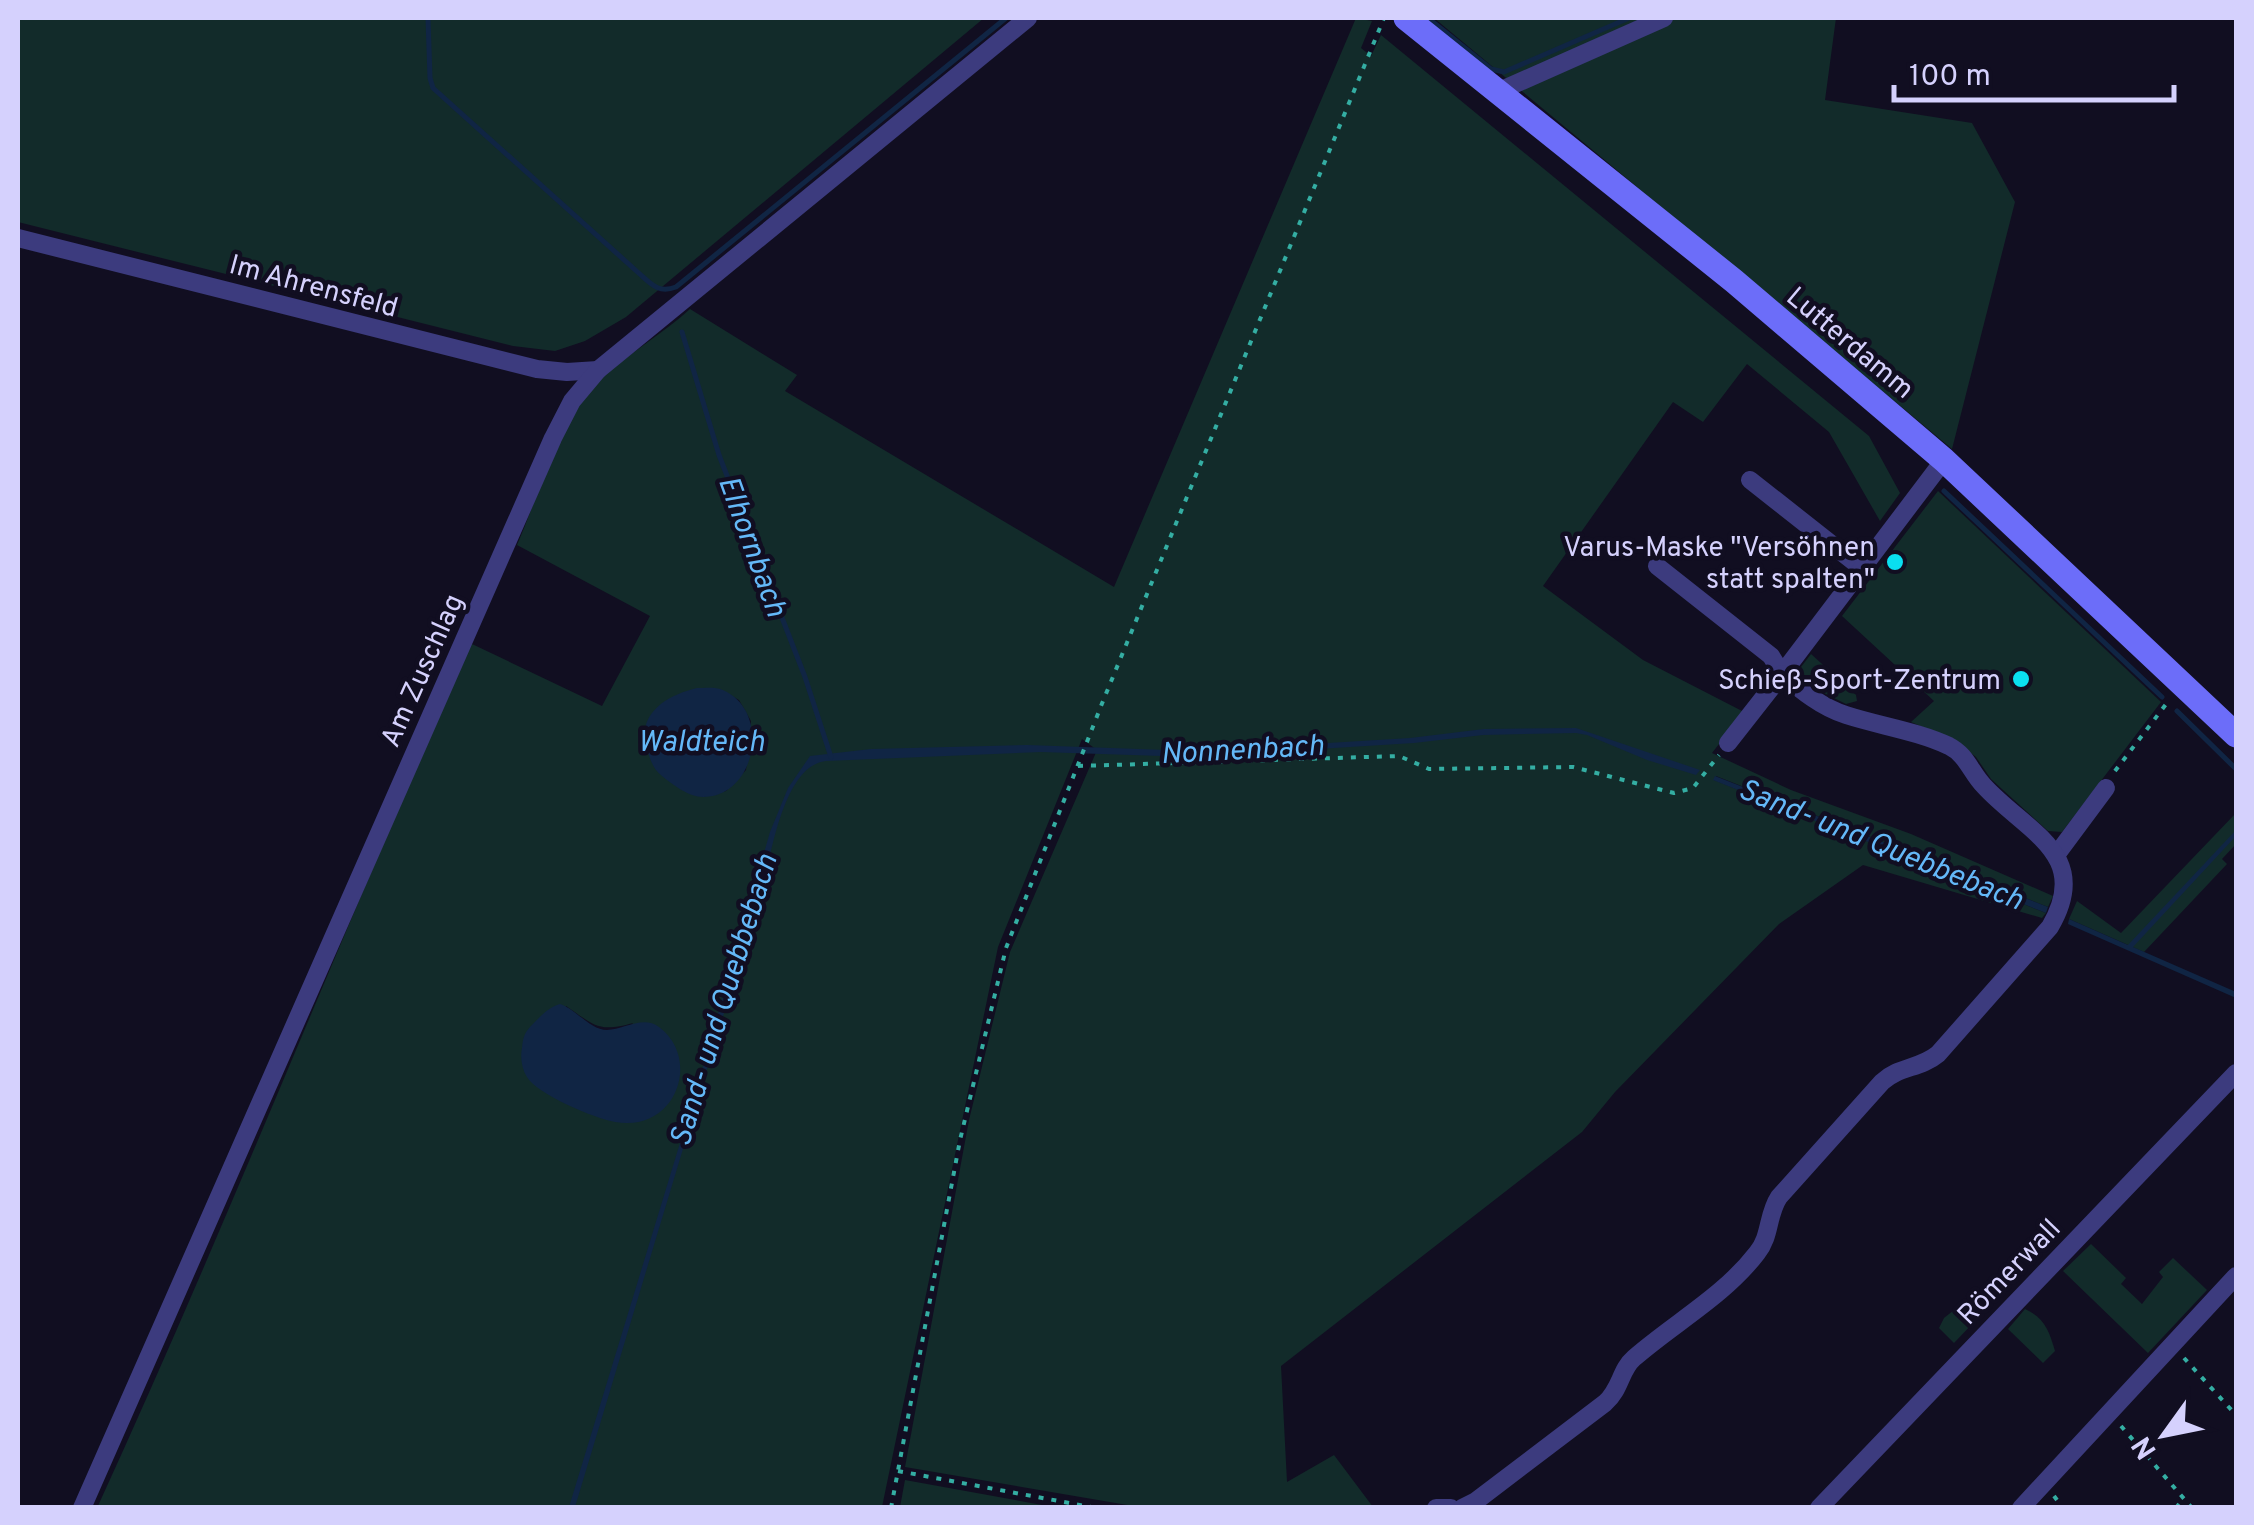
<svg xmlns="http://www.w3.org/2000/svg" width="2254" height="1525" viewBox="0 0 2254 1525" font-family="Overpass,sans-serif">
  <style>
    .green { fill: #122b2a; fill-rule: evenodd }
    .water { fill: #102544 }
    .lines { fill: none; stroke-linecap: round; stroke-linejoin: round }
    .stream { stroke: #102544; stroke-width: 5 }
    .path { stroke: #34aea3; stroke-width: 4; stroke-dasharray: 5 8; stroke-linecap: butt }
    .street { stroke: #3c3b7e; stroke-width: 18 }
    .secondary { stroke: #6c6df9; stroke-width: 25 }
    .poi-dot { fill: #0adff0; stroke: #110e21; stroke-width: 4 }
    .labels { text-anchor: middle; stroke-width: 9; stroke-linejoin: round; paint-order: stroke }
    .street-label { font-size: 28px; fill: #d5d1fd; stroke: #110e21 }
    .poi-label { font-size: 28px; fill: #d5d1fd; stroke: #110e21; text-anchor: end }
    .water-label { font-size: 30px; font-style: italic; fill: #64b8f8; stroke: #110e21 }
  </style>
  <rect width="100%" height="100%" fill="#110e21"/>
  <g class="green">
    <path d="M18,18H984L626,317L585,341L555,351L513,346L18,222Z"/>
    <path d="M1356,18L1372,21L1361,48L1371,56L1381,35L1869,436L1900,493L1880,521L1829,432L1747,364L1703,422L1673,402L1543,586L1643,660L1744,712L1712,753L1791,790L1911,834L2053,896L2048,907L1716,776L1714,780L2046,913L2042,918L1863,865L1779,924L1615,1092L1582,1132L1281,1366L1287,1482L1334,1455L1373,1507H1139L905,1467L969,1120L1010,952L1097,750L1082,739L998,947L882,1507L97,1508C227,1225 341,935 467,650L472,644L602,706L650,616L517,545C540,492 561,413 605,375C632,351 664,333 690,309L797,375L785,391L1114,587ZM719,689L739,700L751,721L746,770L726,791L702,797ZM566,1006C594,1025 598,1033 633,1023L562,1100L555,1095Z"/>
    <path d="M1434,18H1836L1825,100L1972,123L2015,202L1952,449Z"/>
    <path d="M1938,491L2161,702L2062,832L2048,831L1991,779L1976,757L1954,740L1911,722L1934,701L1842,616Z"/>
    <path d="M1811,654L1856,695L1857,701L1846,704L1810,686L1804,679L1801,667Z"/>
    <path d="M2236,813V844L2222,859L2227,864L2144,952L2069,919L2077,901L2121,933Z"/>
    <path d="M2091,1244L2126,1278L2121,1284L2142,1304L2163,1277L2159,1272L2173,1258L2207,1290L2148,1353L2063,1271Z"/>
    <path d="M1958,1307L1974,1322L1954,1343L1939,1328L1944,1318Z"/>
    <path d="M2025,1309C2045,1318 2049,1331 2055,1351L2043,1363L2008,1329Z"/>
    <path d="M905,1480L1053,1507H900Z"/>
  </g>
  <g class="water">
    <path d="M697,688C704,688 714,687 720,689C772,707 758,797 703,797C689,797 673,785 662,776C653,769 651,761 647,750C635,714 667,695 697,688Z"/>
    <path d="M1576,728L1700,770L1696,775L1647,760L1587,735L1576,733L1483,735L1414,743L1192,757L1041,752L826,761C786,765 773,845 765,877L575,1507H569L698,1084L770,832L788,788L810,756L871,749L1027,745L1195,751L1410,738L1484,729Z"/>
    <path d="M1715,776L2048,907L2046,913L1713,780Z"/>
    <path d="M2236,830V836L2133,947L2236,992V998L2068,924L2069,919L2128,945Z"/>
    <path d="M560,1004C576,1009 590,1030 607,1030C623,1030 643,1015 659,1027C702,1059 676,1133 615,1122C594,1118 538,1095 527,1077C522,1069 520,1058 522,1048C523,1038 524,1034 530,1027C539,1018 548,1007 560,1004Z"/>
  </g>
  <g class="lines">
    <g class="stream">
      <path d="M428,18L430,78L433,88L642,276C653,286 660,293 676,287L1006,18"/>
      <path d="M1428,18L1491,69L1504,72L1629,18"/>
      <path d="M682,332L719,455L805,677L831,757"/>
      <path d="M1944,491L2162,697"/>
      <path d="M2177,711L2236,769"/>
    </g>
    <g class="path">
      <path d="M1078,766L1399,756L1429,769L1573,767L1674,793L1693,788L1719,755"/>
      <path d="M2115,771L2170,699"/>
      <path d="M2184,1358L2236,1415"/>
      <path d="M2121,1426L2192,1508"/>
      <path d="M898,1471L1096,1508"/>
      <path d="M2054,1496L2063,1508"/>
      <path d="M891,1508L960,1140L1006,948L1103,701L1384,18"/>
      <path d="M2176,1508L2183,1499"/>
    </g>
    <g class="street">
      <path d="M1497,92L1664,18"/>
      <path d="M18,238L537,369L567,372L598,370"/>
      <path d="M1750,480L1863,569"/>
      <path d="M1657,566L1771,656L1782,674L1944,460"/>
      <path d="M2057,854L2106,788"/>
      <path d="M82,1508L553,438L572,401L598,370L1028,18"/>
      <path d="M1436,1508H1451"/>
      <path d="M1462,1508L1476,1501L1605,1403C1621,1389 1620,1370 1634,1358C1674,1323 1724,1296 1757,1253C1771,1236 1767,1215 1779,1197L1882,1082C1899,1066 1920,1069 1938,1054L2050,927C2093,854 2026,832 1984,786C1971,773 1967,755 1949,746C1917,731 1880,726 1846,715C1821,707 1802,691 1782,674L1728,743"/>
      <path d="M1819,1508L2236,1073"/>
      <path d="M2021,1508L2236,1276"/>
    </g>
    <path class="secondary" d="M1406,18L1734,281L1944,460L2236,735"/>
  </g>
  <g class="poi-dot">
    <circle cx="1895" cy="562" r="10"/>
    <circle cx="2021" cy="679" r="10"/>
  </g>
  <g class="labels">
    <g class="street-label">
      <text transform="translate(314 285) rotate(15)" y="10">Im Ahrensfeld</text>
      <text transform="translate(1851 342) rotate(40)" y="10">Lutterdamm</text>
      <text transform="translate(421 670) rotate(-66)" y="10">Am Zuschlag</text>
      <text transform="translate(2008 1271) rotate(-46)" y="10">Römerwall</text>
    </g>
    <g class="poi-label">
      <text x="1875" y="556">Varus-Maske "Versöhnen<tspan x="1875" dy="32">statt spalten"</tspan></text>
      <text x="2001" y="689">Schieß-Sport-Zentrum</text>
    </g>
    <g class="water-label">
      <text transform="translate(753 546) rotate(70)" y="10">Elhornbach</text>
      <text x="701" y="751">Waldteich</text>
      <text transform="translate(1242 749) rotate(-3)" y="10">Nonnenbach</text>
      <text transform="translate(1881 844) rotate(22)" y="10">Sand- und Quebbebach</text>
      <text transform="translate(723 1000) rotate(-73)" y="10">Sand- und Quebbebach</text>
    </g>
  </g>
  <rect width="2254" height="1525" fill="none" stroke="#d5d1fd" stroke-width="40"/>
  <g transform="translate(2164 1435) rotate(237)" stroke="#110e21" stroke-width="8" paint-order="stroke">
  <path d="M0-8L18 38L0 25L-18 38Z" fill="#d5d1fd"/>
  <text y="-15" font-size="28" font-weight="bold" text-anchor="middle" fill="#d5d1fd">N</text>
  </g>
  <path d="M1894 85v15h280v-15" fill="none" stroke="#d5d1fd" stroke-width="5"/>
  <text x="1909" y="85" font-size="30" fill="#d5d1fd" stroke="#110e21" stroke-width="8" paint-order="stroke">100 m</text>
</svg>
